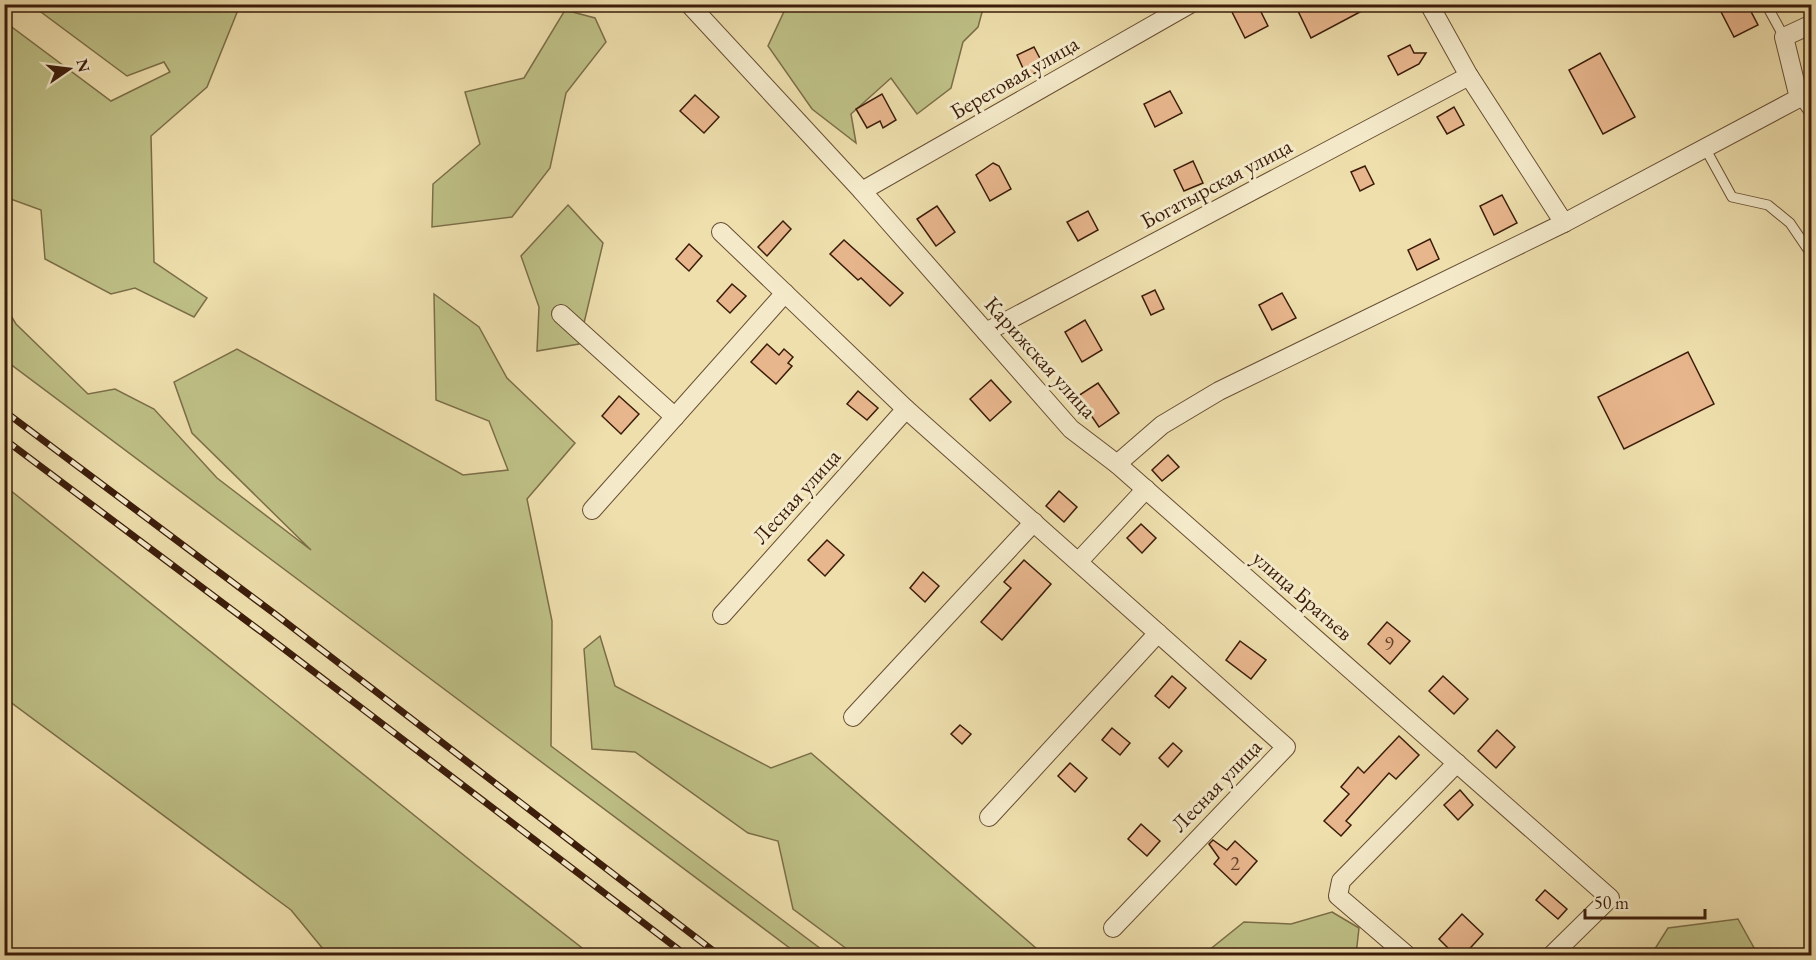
<svg xmlns="http://www.w3.org/2000/svg" width="1816" height="960" viewBox="0 0 1816 960" font-family="'EB Garamond',serif">
  <style>
    .green { fill: #bec086; stroke: #7c6e48; stroke-width: 1.5 }
    .building { fill: #e8b68d; stroke: #3b1c0a; stroke-width: 1.5 }
    .lines { fill: none; stroke-linecap: round; stroke-linejoin: round }
    .service-casing { stroke: #684d33; stroke-width: 11 }
    .minor-casing { stroke: #684d33; stroke-width: 20 }
    .path { stroke: #3b1c0a; stroke-width: 3; stroke-dasharray: 1.5 3; stroke-linecap: butt }
    .service { stroke: #f4eaca; stroke-width: 9 }
    .minor { stroke: #f4eaca; stroke-width: 18 }
    .rail-casing { stroke: #3b1c0a; stroke-width: 7 }
    .rail { stroke: #f4eaca; stroke-width: 4.5; stroke-dasharray: 14; stroke-linecap: butt }
    .labels { text-anchor: middle; stroke-width: 6; stroke-linejoin: round; paint-order: stroke }
    .number-label { font-size: 20px; fill: #66422b }
    .street-label { font-size: 22px; fill: #3b1c0a; stroke: #f4eaca }
  </style>
  <rect width="100%" height="100%" fill="#eedfad"/>
  <filter id="stains"><feTurbulence type="fractalNoise" baseFrequency=".00333" numOctaves="4"/><feColorMatrix values="0 0 0 0 .2 0 0 0 0 .09 0 0 0 0 .02 0 0 0 .5 -.17"/></filter>
  <radialGradient id="worn" r=".72"><stop offset=".6" stop-color="#630" stop-opacity="0"/><stop offset="1" stop-color="#630" stop-opacity=".3"/></radialGradient>
  <g class="green">
    <path d="M54,4L240,5L207,87L151,136L154,262L207,298L194,317L135,288L111,294L45,259L41,210L5,197V22L111,101L170,72L164,62L127,76L41,12Z"/>
    <path d="M787,5V4L984,5L978,27L963,42L951,88L917,114L891,78L851,114L856,143L812,109L768,46Z"/>
    <path d="M565,10L595,18L606,42L566,93L550,168L512,217L432,227L433,184L480,144L465,92L524,78Z"/>
    <path d="M568,205L603,243L579,344L537,351L539,307L521,256Z"/>
    <path d="M434,294L479,327L507,378L575,443L527,499L552,621L551,746L829,955H799L5,360V306L16,324L88,394L115,389L154,409L217,478L311,550L192,433L174,382L237,349L463,475L508,470L489,421L436,400Z"/>
    <path d="M5,486L476,865L591,955H328L291,910L5,698Z"/>
    <path d="M600,636L615,686L771,768L811,753L1044,955H855L793,909L778,841L748,833L635,752L592,749L584,649Z"/>
    <path d="M1332,912L1359,928L1356,955H1203L1244,922L1291,924Z"/>
    <path d="M1738,919L1758,955H1651L1668,928Z"/>
  </g>
  <g class="building">
    <path d="M1228,4H1257L1268,26L1245,38Z"/>
    <path d="M1311,4H1375L1311,38L1298,11Z"/>
    <path d="M1717,4H1747L1758,25L1734,37Z"/>
    <path d="M1410,45L1414,53H1426L1419,64L1398,75L1388,56Z"/>
    <path d="M1034,47L1045,68L1027,77L1017,55Z"/>
    <path d="M1600,53L1635,117L1603,134L1569,70Z"/>
    <path d="M1170,91L1182,113L1155,127L1144,104Z"/>
    <path d="M882,94L896,120L883,128L880,121L867,128L856,109Z"/>
    <path d="M695,95L719,117L704,133L680,111Z"/>
    <path d="M1454,107L1464,125L1447,134L1437,117Z"/>
    <path d="M1193,161L1203,183L1184,191L1174,170Z"/>
    <path d="M993,163L999,166L1011,189L990,201L976,175Z"/>
    <path d="M1365,166L1374,184L1360,191L1351,172Z"/>
    <path d="M1502,195L1517,223L1494,235L1480,206Z"/>
    <path d="M937,206L955,232L936,246L917,219Z"/>
    <path d="M1088,211L1098,230L1078,241L1067,222Z"/>
    <path d="M783,221L791,229L767,256L758,247Z"/>
    <path d="M1430,239L1439,259L1417,270L1408,250Z"/>
    <path d="M844,240L903,293L890,306L861,278L858,280L830,254Z"/>
    <path d="M689,244L702,256L689,271L676,259Z"/>
    <path d="M732,284L746,296L730,313L717,301Z"/>
    <path d="M1155,290L1164,309L1151,315L1142,296Z"/>
    <path d="M1282,293L1296,318L1272,330L1259,305Z"/>
    <path d="M1085,320L1102,350L1082,362L1065,332Z"/>
    <path d="M767,344L779,355L784,349L793,357L788,363L792,366L776,384L751,362Z"/>
    <path d="M1688,352L1714,404L1624,449L1598,397Z"/>
    <path d="M991,380L1011,402L990,421L970,399Z"/>
    <path d="M1098,383L1119,413L1099,427L1078,396Z"/>
    <path d="M858,391L878,408L867,420L847,404Z"/>
    <path d="M619,396L639,414L621,434L602,416Z"/>
    <path d="M1168,455L1179,467L1162,481L1152,470Z"/>
    <path d="M1059,491L1077,507L1064,522L1046,506Z"/>
    <path d="M1141,524L1156,538L1142,553L1127,538Z"/>
    <path d="M827,540L844,555L825,576L808,560Z"/>
    <path d="M1024,560L1051,584L1002,640L981,622L1011,588L1004,582Z"/>
    <path d="M923,572L939,586L925,602L910,588Z"/>
    <path d="M1387,622L1410,641L1390,664L1368,644Z"/>
    <path d="M1240,641L1266,660L1251,679L1226,660Z"/>
    <path d="M1172,676L1186,688L1169,708L1155,696Z"/>
    <path d="M1443,676L1468,699L1454,714L1429,691Z"/>
    <path d="M960,725L971,734L962,744L951,734Z"/>
    <path d="M1112,728L1130,743L1120,755L1102,740Z"/>
    <path d="M1497,730L1515,747L1496,768L1478,751Z"/>
    <path d="M1399,736L1419,755L1396,779L1389,773L1346,821L1351,825L1341,836L1324,821L1349,794L1341,787L1358,767L1364,773Z"/>
    <path d="M1173,743L1182,751L1168,767L1159,758Z"/>
    <path d="M1070,763L1087,778L1075,792L1058,776Z"/>
    <path d="M1460,790L1473,805L1458,820L1444,805Z"/>
    <path d="M1141,824L1160,841L1147,856L1128,839Z"/>
    <path d="M1213,840L1227,850L1235,841L1257,861L1236,885L1214,864L1219,858L1209,844Z"/>
    <path d="M1545,890L1567,909L1558,919L1536,900Z"/>
    <path d="M1462,914L1483,934L1463,956H1456L1439,939Z"/>
  </g>
  <g class="lines">
    <defs>
      <g id="service">
        <path d="M1766,4L1784,37"/>
        <path d="M1799,98L1812,116"/>
        <path d="M1705,148L1732,197L1768,205L1790,223L1809,251"/>
      </g>
      <g id="minor">
        <path d="M689,4L862,191L1071,429L1117,464L1162,425L1219,391L1564,223L1799,98L1784,37L1812,24"/>
        <path d="M1429,4L1469,76L1564,223"/>
        <path d="M862,191L1190,4"/>
        <path d="M721,232L906,409L1286,747L1113,928"/>
        <path d="M561,314L675,417"/>
        <path d="M986,332L1469,76"/>
        <path d="M1117,464L1610,898L1551,956"/>
        <path d="M592,510L785,293"/>
        <path d="M1079,561L1146,489"/>
        <path d="M722,615L906,409"/>
        <path d="M853,717L1034,522"/>
        <path d="M989,817L1158,633"/>
        <path d="M1408,956L1338,896L1341,881L1457,763"/>
      </g>
    </defs>
    <use href="#service" class="service-casing"/>
    <use href="#minor" class="minor-casing"/>
    <path class="path" d="M4,950L8,956"/>
    <use href="#service" class="service"/>
    <use href="#minor" class="minor"/>
    <defs>
      <g id="rail">
        <path d="M4,411L275,614L720,956"/>
        <path d="M4,439L263,633L687,956"/>
      </g>
    </defs>
    <use href="#rail" class="rail-casing"/>
    <use href="#rail" class="rail"/>
  </g>
  <g class="labels">
    <g class="number-label">
      <text x="1389" y="650">9</text>
      <text x="1235" y="870">2</text>
    </g>
    <g class="street-label">
      <text transform="translate(1014 77) rotate(-30)" y="8">Береговая улица</text>
      <text transform="translate(1216 183) rotate(-28)" y="8">Богатырская улица</text>
      <text transform="translate(1041 357) rotate(48)" y="8">Карижская улица</text>
      <text transform="translate(796 496) rotate(-48)" y="8">Лесная улица</text>
      <text transform="translate(1303 595) rotate(41)" y="8">улица Братьев</text>
      <text transform="translate(1216 785) rotate(-46)" y="8">Лесная улица</text>
    </g>
  </g>
  <rect width="1816" height="960" fill="none" stroke="#eedfad" stroke-width="24"/>
  <rect x="6" y="6" width="1804" height="948" fill="none" stroke="#3b1c0a" stroke-width="3"/>
  <rect x="12" y="12" width="1792" height="936" fill="none" stroke="#3b1c0a" stroke-width="1.5"/>
  <g transform="translate(69 69) rotate(76)" stroke="#f4eaca" stroke-width="4.5" paint-order="stroke">
  <path d="M0-4.5L10 22L0 15L-10 22Z" fill="#3b1c0a"/>
  <text y="-9" font-size="16" font-weight="bold" text-anchor="middle" fill="#3b1c0a">N</text>
  </g>
  <path d="M1585 909v9h120v-9" fill="none" stroke="#3b1c0a" stroke-width="3"/>
  <text x="1594" y="909" font-size="18" fill="#3b1c0a" stroke="#f4eaca" stroke-width="4.5" paint-order="stroke">50 m</text>
  <rect width="100%" height="100%" filter="url(#stains)"/>
  <rect width="100%" height="100%" fill="url(#worn)"/>
</svg>
